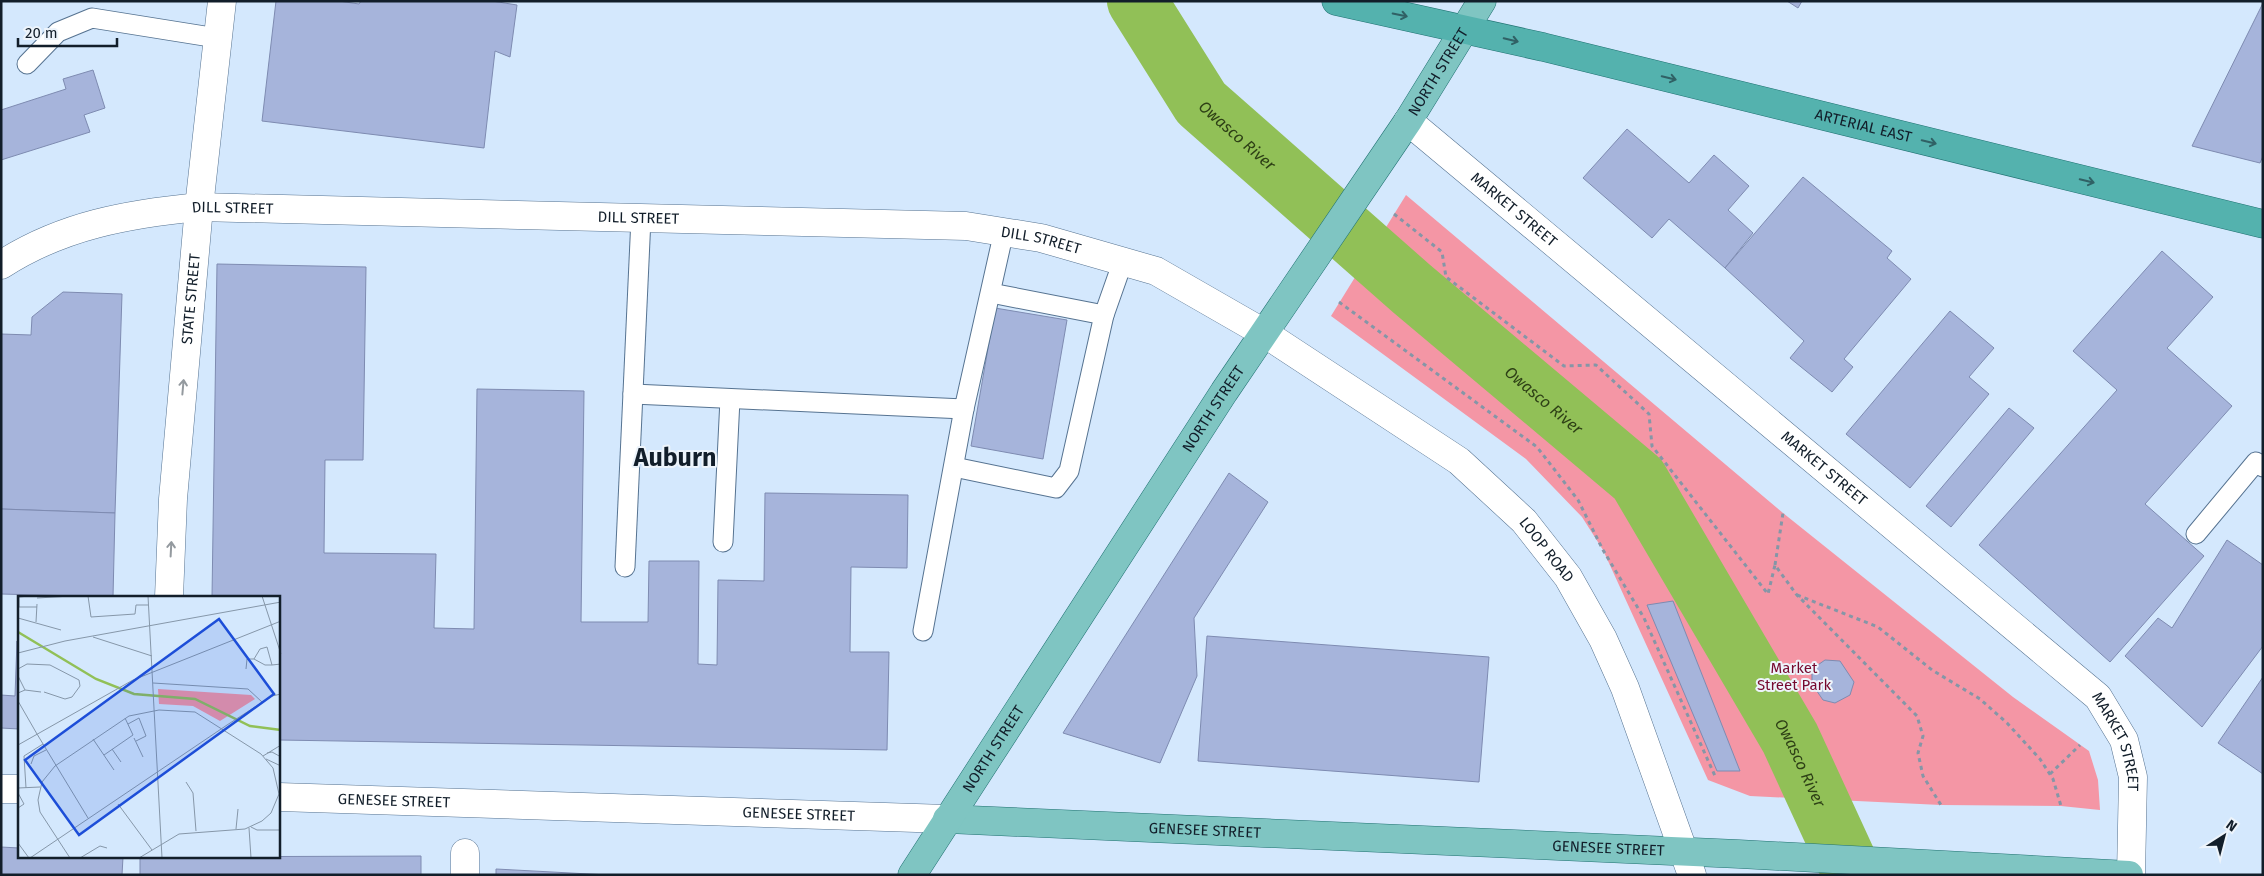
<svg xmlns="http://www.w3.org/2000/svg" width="2264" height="876" viewBox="0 0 2264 876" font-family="'Fira Sans',sans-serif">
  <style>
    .green { fill: #f496a5 }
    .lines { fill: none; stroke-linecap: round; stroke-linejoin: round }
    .river { stroke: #91c057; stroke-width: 60 }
    .building { fill: #a6b4db; stroke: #7e8bb1 }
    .service-casing { stroke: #567391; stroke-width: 21 }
    .pedestrian-casing { stroke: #567391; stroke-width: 29 }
    .minor-casing { stroke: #567391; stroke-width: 29 }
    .tertiary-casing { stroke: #567391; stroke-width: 29 }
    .secondary-casing { stroke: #567391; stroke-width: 29 }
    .primary-casing { stroke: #217272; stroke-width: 29 }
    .trunk-casing { stroke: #217272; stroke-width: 29 }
    .path { stroke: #8596a7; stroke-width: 3; stroke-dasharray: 4 4; stroke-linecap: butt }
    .service { stroke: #fff; stroke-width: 19 }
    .pedestrian { stroke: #fff; stroke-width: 28 }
    .minor { stroke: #fff; stroke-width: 28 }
    .tertiary { stroke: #fff; stroke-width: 28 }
    .secondary { stroke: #fff; stroke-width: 28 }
    .primary { stroke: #7fc5c2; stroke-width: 28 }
    .trunk { stroke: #54b2ae; stroke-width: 28 }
    .oneway { stroke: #306165 }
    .oneway2 { stroke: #949a9f }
    .labels { text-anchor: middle; stroke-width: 4; stroke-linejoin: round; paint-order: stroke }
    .street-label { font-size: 15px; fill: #121e2a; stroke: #edf4fb }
    .park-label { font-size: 15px; fill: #76092e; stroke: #edf4fb }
    .water-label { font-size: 16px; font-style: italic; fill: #2e4016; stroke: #edf4fb }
    .town-label { font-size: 25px; font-weight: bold; fill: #121e2a; stroke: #edf4fb }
    .inset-river { fill: none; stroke: #91c057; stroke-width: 2.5 }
    .inset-road { fill: none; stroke: #8697a9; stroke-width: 1 }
    .view { fill: #1d4ed8; fill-opacity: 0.15; stroke: #1d4ed8; stroke-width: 2.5 }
    .inset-edge { fill: none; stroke: #121e2a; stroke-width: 2.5 }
  </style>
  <rect width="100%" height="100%" fill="#d4e8fd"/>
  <path class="green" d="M1406,195L1783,513L2013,697L2089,751L2098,780L2100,810L2061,806L1941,805L1750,796L1708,780L1603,550L1582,517L1526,459L1331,316Z"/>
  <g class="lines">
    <path class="river" id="s1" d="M1137,1L1201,103L1412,289L1638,479L1790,738L1853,875"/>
  </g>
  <g class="building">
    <path d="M276,1H339L359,4L361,1H492L517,5L510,57L495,51L484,148L262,121Z"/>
    <path d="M1787,1H1802L1798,8Z"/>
    <path d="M2263,3V156L2260,163L2192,146Z"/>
    <path d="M93,70L105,108L84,115L90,132L1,160V110L66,89L63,79Z"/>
    <path d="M1627,129L1689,183L1714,155L1749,186L1728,210L1753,233L1725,268L1669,219L1652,238L1583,178Z"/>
    <path d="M1803,177L1892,251L1887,258L1911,279L1844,359L1853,367L1832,392L1790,358L1804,341L1725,268Z"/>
    <path d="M2162,251L2213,297L2167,348L2232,406L2145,504L2204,556L2110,662L1979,545L2117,390L2073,351Z"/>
    <path d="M217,264L366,267L363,460H325L324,553L436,554L434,628L474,629L477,389L584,391L581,622H648L649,561H699L698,664L717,665L718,580L764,581L765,493L908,495L907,568L851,567L850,652H889L887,750L279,740V597H212Z"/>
    <path d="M63,292L122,294L115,513L1,509V334L31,335L32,317Z"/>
    <path d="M995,308L1067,320L1043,459L971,446Z"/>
    <path d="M1950,311L1994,348L1969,377L1989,394L1910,488L1846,434Z"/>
    <path d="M2009,408L2034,428L1951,527L1926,506Z"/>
    <path d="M1229,473L1268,502L1194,618L1197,676L1160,763L1063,733Z"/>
    <path d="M1,509L115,513L113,597L1,594Z"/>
    <path d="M2227,540L2263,565V646L2202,727L2125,656L2158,618L2172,628Z"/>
    <path d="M1673,601L1740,771H1717L1647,605Z"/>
    <path d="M1207,636L1489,657L1479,782L1198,761Z"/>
    <path d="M17,641L19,729L1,728V695L15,696Z"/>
    <path d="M1825,660L1840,661L1854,682L1850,695L1835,703L1823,700L1812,684V669Z"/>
    <path d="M2263,677V774L2218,743Z"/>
    <path d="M1,847L19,848V857H123L122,875H1Z"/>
    <path d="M421,856V875H140V857Z"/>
    <path d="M496,869L608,875H496Z"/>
  </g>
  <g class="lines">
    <defs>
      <g id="service">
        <path d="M27,64L58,32L92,18L217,38"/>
        <path d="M1104,315L1123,261"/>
        <path d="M633,394L964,409L1004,231"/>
        <path d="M954,467L1056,488L1069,471L1104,315L991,293"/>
        <path d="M2196,534L2256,462L2263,467"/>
        <path d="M723,542L730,399"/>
        <path d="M625,567L641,218"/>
        <path d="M923,631L964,409"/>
      </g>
      <path id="pedestrian" d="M465,853V875"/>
      <g id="minor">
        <path id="s2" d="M1408,121L2098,697L2124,740L2133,777L2131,875"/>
        <path id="s3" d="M169,597L173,499L199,207"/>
      </g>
      <g id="tertiary">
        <path d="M199,207L222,1"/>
        <path id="s4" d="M1,265C63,225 128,214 199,207L966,226L1041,238L1156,271L1264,333L1459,461L1524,521L1568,577L1603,639L1625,688L1692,875"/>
      </g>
      <g id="secondary">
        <path d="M1,789H19"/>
        <path id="s5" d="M279,797L947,819"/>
      </g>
      <g id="primary">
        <path id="s6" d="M947,819L1739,854L2129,875"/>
        <path id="s7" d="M912,875L1224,392L1408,121L1482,1"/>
      </g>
      <g id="trunk">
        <path id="s8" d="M1336,1L1543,47L2263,224"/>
      </g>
    </defs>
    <use href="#service" class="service-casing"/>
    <use href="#pedestrian" class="pedestrian-casing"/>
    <use href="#minor" class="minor-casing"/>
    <use href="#tertiary" class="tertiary-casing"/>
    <use href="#secondary" class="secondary-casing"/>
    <use href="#primary" class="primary-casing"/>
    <use href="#trunk" class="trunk-casing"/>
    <g class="path">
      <path d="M1394,214L1442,252L1446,277L1564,366L1596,365L1649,414L1652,446L1768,594L1775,565L1796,594L1917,716L1923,736L1918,753L1923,776L1941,805"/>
      <path d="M1339,302L1537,447L1578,500L1603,550L1644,618L1715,776"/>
      <path d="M1775,565L1783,513"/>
      <path d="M1797,595L1878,627L1932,670L1980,699L2007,723L2040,759L2053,779L2061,806"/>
      <path d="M2050,774L2080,745"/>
    </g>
    <use href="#service" class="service"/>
    <use href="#pedestrian" class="pedestrian"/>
    <use href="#minor" class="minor"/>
    <use href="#tertiary" class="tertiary"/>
    <use href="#secondary" class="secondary"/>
    <use href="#primary" class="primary"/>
    <use href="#trunk" class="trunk"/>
  </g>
  <defs><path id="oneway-shaft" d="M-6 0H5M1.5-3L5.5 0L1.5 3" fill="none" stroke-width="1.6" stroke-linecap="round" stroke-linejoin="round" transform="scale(1.25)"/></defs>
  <g class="oneway">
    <use href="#oneway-shaft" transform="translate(1400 15) rotate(12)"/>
    <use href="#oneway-shaft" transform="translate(1511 40) rotate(13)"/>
    <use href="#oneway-shaft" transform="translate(1669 78) rotate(14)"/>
    <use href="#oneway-shaft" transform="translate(1929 142) rotate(14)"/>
    <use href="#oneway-shaft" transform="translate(2087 181) rotate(14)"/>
  </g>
  <g class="oneway2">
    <use href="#oneway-shaft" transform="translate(183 387) rotate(-85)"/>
    <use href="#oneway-shaft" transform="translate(171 549) rotate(-87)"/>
  </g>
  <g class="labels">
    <g class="street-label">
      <text dy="5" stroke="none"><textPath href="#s7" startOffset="960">NORTH STREET</textPath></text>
      <text dy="5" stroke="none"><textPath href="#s8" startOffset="542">ARTERIAL EAST</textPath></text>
      <text dy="5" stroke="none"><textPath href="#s4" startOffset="242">DILL STREET</textPath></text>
      <text dy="5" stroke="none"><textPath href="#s2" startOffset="138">MARKET STREET</textPath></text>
      <text dy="5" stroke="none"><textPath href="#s4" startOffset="648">DILL STREET</textPath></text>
      <text dy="5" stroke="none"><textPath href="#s4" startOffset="1052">DILL STREET</textPath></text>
      <text dy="5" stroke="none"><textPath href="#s3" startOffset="299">STATE STREET</textPath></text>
      <text dy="5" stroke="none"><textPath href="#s7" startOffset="555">NORTH STREET</textPath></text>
      <text dy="5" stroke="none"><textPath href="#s2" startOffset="542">MARKET STREET</textPath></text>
      <text dy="5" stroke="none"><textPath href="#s4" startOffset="1654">LOOP ROAD</textPath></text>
      <text dy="5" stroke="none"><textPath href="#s2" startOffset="948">MARKET STREET</textPath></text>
      <text dy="5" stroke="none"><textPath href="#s7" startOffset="150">NORTH STREET</textPath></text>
      <text dy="5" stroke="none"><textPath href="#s5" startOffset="115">GENESEE STREET</textPath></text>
      <text dy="5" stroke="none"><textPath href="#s5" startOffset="520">GENESEE STREET</textPath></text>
      <text dy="5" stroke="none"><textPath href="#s6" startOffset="258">GENESEE STREET</textPath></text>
      <text dy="5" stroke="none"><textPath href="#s6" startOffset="662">GENESEE STREET</textPath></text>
    </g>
    <g class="park-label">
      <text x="1794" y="673">Market<tspan x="1794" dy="17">Street Park</tspan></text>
    </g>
    <g class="water-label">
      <text dy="6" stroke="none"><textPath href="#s1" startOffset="169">Owasco River</textPath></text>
      <text dy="6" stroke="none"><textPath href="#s1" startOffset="574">Owasco River</textPath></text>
      <text dy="6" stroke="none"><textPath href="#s1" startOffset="1024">Owasco River</textPath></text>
    </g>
    <g class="town-label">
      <text x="675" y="466">Auburn</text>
    </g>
  </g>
  <g transform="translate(18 596)">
    <rect width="262" height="262" fill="#d4e8fd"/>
    <path d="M140,93L233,99L237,103L202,125L175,110L141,108Z" fill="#f496a5"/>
    <path class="inset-river" d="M0,36L78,83L116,98L177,103L232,130L263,134"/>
    <path class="inset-road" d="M11,0L1,1V11H19M70,0L73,21L117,18L118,9H130M130,0L144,262M244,0L263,58M19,2L53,0M0,22L43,34M18,26L19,8M75,41L134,60M0,57L47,45L263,6M254,69L249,51L242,53L236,63L247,69H254L263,68M0,73L9,68L32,69L61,84L62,90L54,101L47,103L26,96M228,73L229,63H236M0,80L7,94M135,87L230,93L244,106M0,97L7,94L23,96M0,105L19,138M110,128L121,122L128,140L118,145M19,138L70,222M116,142L125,161M75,143L96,174M0,149L115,84L263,25M94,153L103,166M249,157L254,156L263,161M86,159L115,139L107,122M245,160L263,149M248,163L263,170M13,168L16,160L28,154M168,186L175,197L178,235M0,192L22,191M8,192L6,160L25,148M0,197L6,208L0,212M100,208L134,254M233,231L239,234H263M231,232L233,262M218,233L220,213M0,247L11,262M12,262L209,129L254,100L263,98M52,262L22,216L20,204L24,186L37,170L111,120L141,114L177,116L243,158L255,172L261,198L253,217L244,225L227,233L161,238L121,262M62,262L82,250L89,252"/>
    <path class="view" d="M201,23L256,98L61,239L7,164Z"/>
    <rect width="262" height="262" class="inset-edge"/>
  </g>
  <rect width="2264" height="876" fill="none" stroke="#121e2a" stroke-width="5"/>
  <g transform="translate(2224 836) rotate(36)" stroke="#edf4fb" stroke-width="4" paint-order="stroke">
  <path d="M0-4L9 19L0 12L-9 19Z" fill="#121e2a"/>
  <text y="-8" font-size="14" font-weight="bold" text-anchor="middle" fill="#121e2a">N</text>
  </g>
  <path d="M18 38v8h99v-8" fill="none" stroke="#121e2a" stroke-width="2.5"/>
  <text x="25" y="38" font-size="15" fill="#121e2a" stroke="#edf4fb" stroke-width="4" paint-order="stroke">20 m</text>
</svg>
